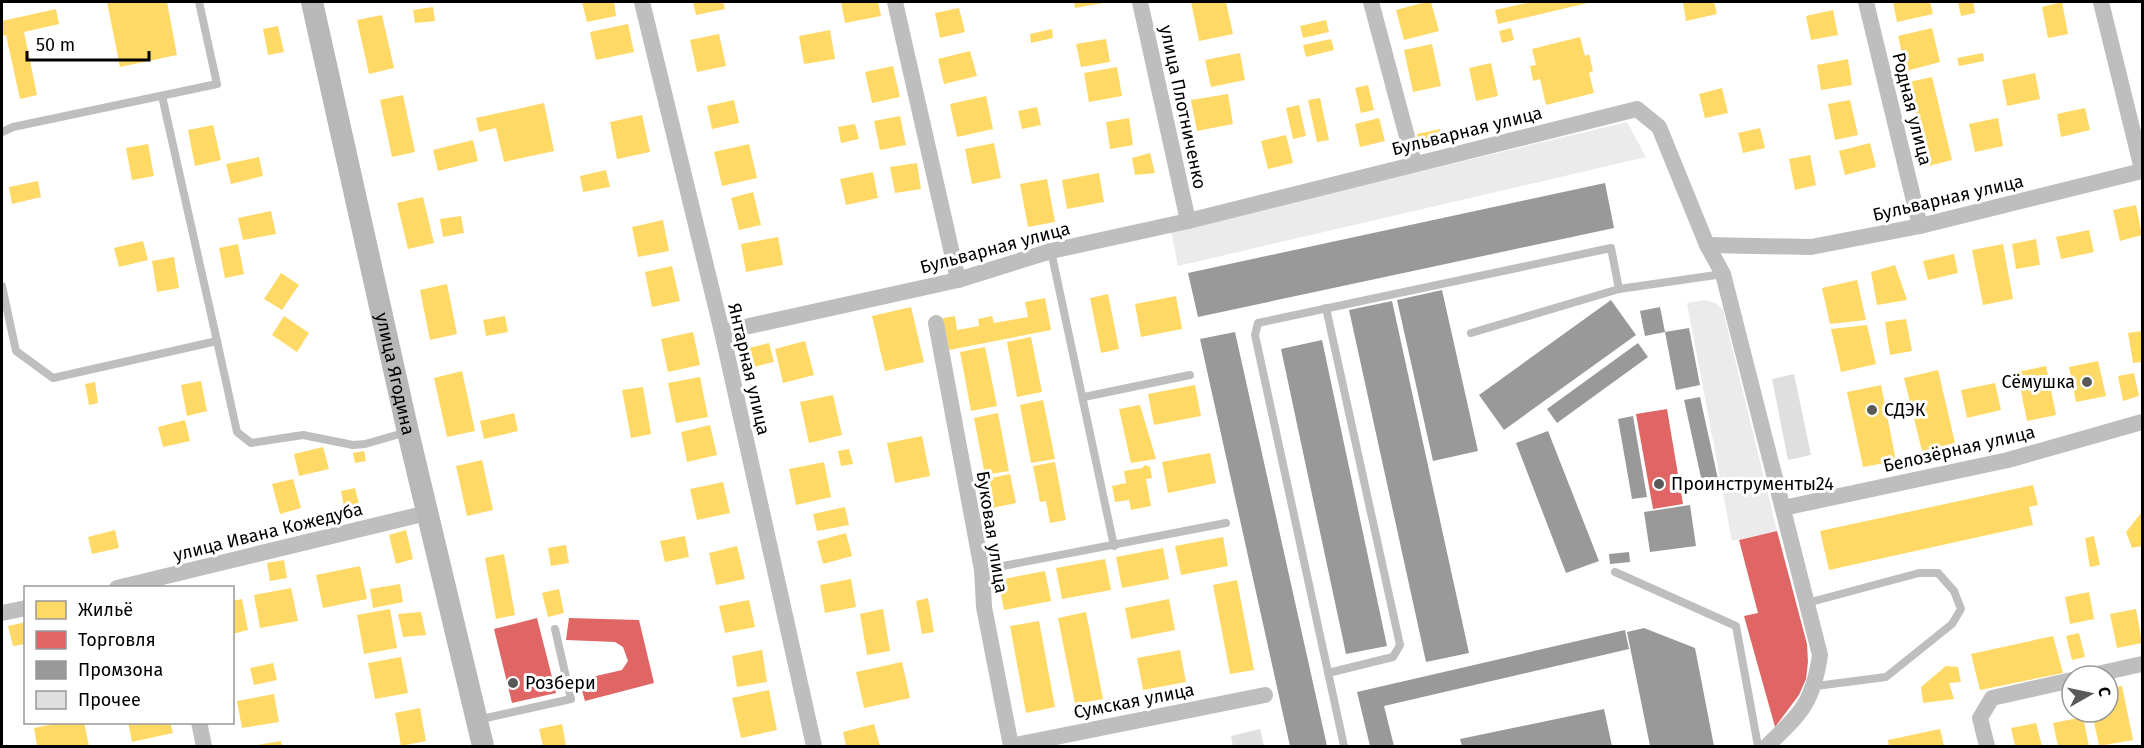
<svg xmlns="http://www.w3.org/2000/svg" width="2144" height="748" viewBox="0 0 2144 748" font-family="'Fira Sans',sans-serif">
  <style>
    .green { fill: #ebebeb }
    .homes { fill: #ffd966 }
    .shops { fill: #e06666 }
    .industry { fill: #999 }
    .building { fill: #dfdfdf }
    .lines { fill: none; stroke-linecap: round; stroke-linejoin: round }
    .lane { stroke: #bebebe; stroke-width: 8 }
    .street { stroke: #bebebe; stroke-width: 16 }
    .secondary { stroke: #b8b8b8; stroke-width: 22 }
    .poi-dot { fill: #595959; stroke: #fff; stroke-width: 2 }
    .labels { text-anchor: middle; stroke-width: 6; stroke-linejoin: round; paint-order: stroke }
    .street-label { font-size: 18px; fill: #000; stroke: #fff }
    .poi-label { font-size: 18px; fill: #000; stroke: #fff; text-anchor: start }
  </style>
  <rect width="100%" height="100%" fill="#fff"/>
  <g class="green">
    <path d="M1627,122L1646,157L1178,266L1171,231Z"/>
    <path d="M1706,300L1717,304L1723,310L1777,531L1732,541L1687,303Z"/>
  </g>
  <g class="homes">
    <path d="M107,2H167L177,55L120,67Z"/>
    <path d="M582,2H614L616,16L587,22Z"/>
    <path d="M693,2H723L725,9L696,15Z"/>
    <path d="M841,2H878L881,16L845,23Z"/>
    <path d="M1074,2H1102L1103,3L1075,8Z"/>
    <path d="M1191,2H1226L1233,34L1199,41Z"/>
    <path d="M1426,2H1431L1439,31L1404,40L1396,10Z"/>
    <path d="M1530,2H1592L1498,24L1495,10Z"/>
    <path d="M1683,2H1714L1717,14L1686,21Z"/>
    <path d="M1893,2H1930L1933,14L1897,22Z"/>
    <path d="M1958,2H1973L1975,13L1961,16Z"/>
    <path d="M2062,2L2068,34L2048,38L2042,7Z"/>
    <path d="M433,7L435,21L415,23L413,10Z"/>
    <path d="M959,8L965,32L940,38L935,13Z"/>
    <path d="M56,9L59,24L24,32L37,95L20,99L6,35L2,36V21Z"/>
    <path d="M1833,10L1838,35L1811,40L1806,16Z"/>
    <path d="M382,15L394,68L369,74L357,20Z"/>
    <path d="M1326,20L1329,32L1303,38L1300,26Z"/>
    <path d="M628,24L634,52L596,60L590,32Z"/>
    <path d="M278,26L284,52L268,55L263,29Z"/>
    <path d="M1511,28L1514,40L1502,43L1499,31Z"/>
    <path d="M1932,28L1940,62L1906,71L1898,36Z"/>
    <path d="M1052,29L1053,38L1031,43L1030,34Z"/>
    <path d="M830,30L835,59L804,64L799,36Z"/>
    <path d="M719,34L726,66L697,72L690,40Z"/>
    <path d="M1580,37L1585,56L1589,54L1593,71L1589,73L1594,93L1546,105L1540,79L1533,81L1530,66L1536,65L1532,49Z"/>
    <path d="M1106,39L1110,62L1081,67L1076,44Z"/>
    <path d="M1331,39L1334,50L1306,57L1303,45Z"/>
    <path d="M1432,44L1441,86L1413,92L1404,50Z"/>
    <path d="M970,51L977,76L944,84L938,59Z"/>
    <path d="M1240,53L1245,80L1211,87L1205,60Z"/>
    <path d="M1983,53L1984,61L1959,66L1957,58Z"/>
    <path d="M1848,59L1852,85L1821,90L1817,65Z"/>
    <path d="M1491,63L1498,96L1476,101L1469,68Z"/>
    <path d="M893,66L900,97L872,103L865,72Z"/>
    <path d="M1117,67L1122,96L1089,102L1084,73Z"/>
    <path d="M2035,73L2040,99L2007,106L2002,80Z"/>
    <path d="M1932,77L1952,160L1928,166L1909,82Z"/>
    <path d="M1368,85L1374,110L1361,113L1355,88Z"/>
    <path d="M1722,88L1728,113L1705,118L1699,94Z"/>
    <path d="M1228,94L1233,124L1197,131L1191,100Z"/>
    <path d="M403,95L415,152L392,157L380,100Z"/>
    <path d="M986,96L993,129L957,137L950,104Z"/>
    <path d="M1320,98L1329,140L1317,142L1308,100Z"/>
    <path d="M734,100L739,123L712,129L707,106Z"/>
    <path d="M1850,100L1858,135L1835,140L1828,104Z"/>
    <path d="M544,103L554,151L504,162L496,128L479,132L476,118Z"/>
    <path d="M1299,105L1306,136L1293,139L1286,108Z"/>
    <path d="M1037,107L1041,125L1022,129L1018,111Z"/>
    <path d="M2085,108L2090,130L2061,137L2057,114Z"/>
    <path d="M642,115L650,152L617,159L610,122Z"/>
    <path d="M900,116L906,145L880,150L874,121Z"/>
    <path d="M1129,118L1133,145L1110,149L1106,122Z"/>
    <path d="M1379,118L1385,141L1360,147L1355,124Z"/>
    <path d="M1998,118L2003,146L1975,152L1969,124Z"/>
    <path d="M855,124L859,139L841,143L838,127Z"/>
    <path d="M213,125L221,160L195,166L188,130Z"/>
    <path d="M1760,128L1765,148L1743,153L1738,133Z"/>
    <path d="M1440,129L1443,142L1419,147L1417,134Z"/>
    <path d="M1286,135L1293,163L1268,169L1261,141Z"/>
    <path d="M473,140L478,161L438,171L433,150Z"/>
    <path d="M994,143L1001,178L972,184L965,149Z"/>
    <path d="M1870,143L1876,167L1845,175L1839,151Z"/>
    <path d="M148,144L154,176L132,180L126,148Z"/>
    <path d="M749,144L757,178L722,186L714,152Z"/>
    <path d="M1150,153L1155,173L1135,175L1132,158Z"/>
    <path d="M1810,155L1816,185L1795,190L1789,159Z"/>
    <path d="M259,157L263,176L231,184L226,164Z"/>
    <path d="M917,163L921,189L895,193L890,167Z"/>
    <path d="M606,170L610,187L583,192L580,176Z"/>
    <path d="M873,172L878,198L846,205L840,179Z"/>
    <path d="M1099,173L1104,202L1067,209L1062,180Z"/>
    <path d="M1047,179L1055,222L1028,227L1020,184Z"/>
    <path d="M38,181L41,197L12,204L9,187Z"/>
    <path d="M753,192L761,225L739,230L731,198Z"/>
    <path d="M423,197L434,243L408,249L397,203Z"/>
    <path d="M2136,205L2142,235L2120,241L2113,210Z"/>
    <path d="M271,211L276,234L243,240L238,218Z"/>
    <path d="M461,216L464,233L443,237L440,219Z"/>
    <path d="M663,220L669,251L638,257L632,227Z"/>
    <path d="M2089,230L2094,252L2061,259L2056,237Z"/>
    <path d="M778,237L783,265L746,272L741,244Z"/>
    <path d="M2036,239L2040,265L2016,269L2012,244Z"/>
    <path d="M143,241L148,260L119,267L114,248Z"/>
    <path d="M238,244L244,274L225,278L219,248Z"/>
    <path d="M2003,244L2013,299L1983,305L1972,250Z"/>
    <path d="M1954,254L1958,273L1928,280L1923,261Z"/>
    <path d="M174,257L179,288L157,292L152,261Z"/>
    <path d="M1895,265L1907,300L1877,305L1871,272Z"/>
    <path d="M672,266L680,301L652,307L645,272Z"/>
    <path d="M281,273L299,285L282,310L264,299Z"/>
    <path d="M1857,280L1866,320L1830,324L1822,288Z"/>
    <path d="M447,284L457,334L430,340L420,290Z"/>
    <path d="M1108,294L1119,349L1101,353L1090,298Z"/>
    <path d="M1176,296L1182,329L1141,337L1135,304Z"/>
    <path d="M1045,298L1051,330L949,350L943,318L955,316L957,330L979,326L978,319L992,316L994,323L1028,317L1025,302Z"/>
    <path d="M911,307L924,362L885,371L872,316Z"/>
    <path d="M284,316L309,333L297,352L272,335Z"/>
    <path d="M505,316L508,332L486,336L483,320Z"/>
    <path d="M1906,319L1912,351L1890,355L1885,322Z"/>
    <path d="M1867,325L1876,364L1841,372L1831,329Z"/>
    <path d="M2142,331V362L2133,363L2128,333Z"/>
    <path d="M693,332L700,365L668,372L661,339Z"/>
    <path d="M1031,337L1042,392L1017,397L1007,342Z"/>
    <path d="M805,341L814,375L783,383L775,349Z"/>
    <path d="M769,343L774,362L753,367L749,348Z"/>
    <path d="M985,347L997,406L971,411L960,352Z"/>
    <path d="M2098,361L2106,396L2076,402L2069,367Z"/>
    <path d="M2046,366L2056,415L2027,421L2017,372Z"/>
    <path d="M1938,370L1955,443L1922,451L1904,378Z"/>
    <path d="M462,371L475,431L447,437L434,378Z"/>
    <path d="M2134,373L2139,396L2123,401L2118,376Z"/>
    <path d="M700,377L708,417L676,423L668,383Z"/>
    <path d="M201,381L207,411L187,416L181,385Z"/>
    <path d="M95,382L98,403L89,405L85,384Z"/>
    <path d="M1995,383L2001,410L1967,418L1961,390Z"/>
    <path d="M1195,385L1201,416L1154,425L1148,394Z"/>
    <path d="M1881,385L1896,461L1863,467L1847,392Z"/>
    <path d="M643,387L651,434L631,438L622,390Z"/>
    <path d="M833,395L842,435L809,443L800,402Z"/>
    <path d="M1043,400L1055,459L1031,463L1020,405Z"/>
    <path d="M1140,405L1156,459L1131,463L1119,409Z"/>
    <path d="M514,413L518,431L484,439L480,421Z"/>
    <path d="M998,413L1009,471L985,475L974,418Z"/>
    <path d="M185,420L190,441L163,447L158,427Z"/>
    <path d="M710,425L717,455L687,462L681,432Z"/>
    <path d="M922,436L930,476L895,483L887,443Z"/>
    <path d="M323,447L329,469L299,476L294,454Z"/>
    <path d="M849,449L853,464L841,466L838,451Z"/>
    <path d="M364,451L366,461L355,463L353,453Z"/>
    <path d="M1210,453L1216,483L1168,493L1162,462Z"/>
    <path d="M482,460L493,510L467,516L456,466Z"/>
    <path d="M824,462L831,497L796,505L789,469Z"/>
    <path d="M1055,462L1066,520L1050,523L1046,501L1040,502L1033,466Z"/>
    <path d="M1145,465L1150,467L1152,478L1146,479L1151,506L1131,510L1129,500L1115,502L1112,486L1126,483L1124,471L1142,468Z"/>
    <path d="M1010,474L1016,503L992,508L986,479Z"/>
    <path d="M293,479L301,508L280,514L272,484Z"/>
    <path d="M723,482L730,513L697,520L690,489Z"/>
    <path d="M2033,485L2038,505L2029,507L2033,525L1829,570L1820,531Z"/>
    <path d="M355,488L359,504L344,507L341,491Z"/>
    <path d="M845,507L849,525L817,531L813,514Z"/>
    <path d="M2142,512V546L2132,548L2126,532Z"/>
    <path d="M115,530L119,548L92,554L88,537Z"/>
    <path d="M406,530L413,559L396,564L389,535Z"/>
    <path d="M846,533L852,556L823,564L817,541Z"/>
    <path d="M685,536L689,557L665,562L660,541Z"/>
    <path d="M2094,536L2100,565L2090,567L2085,538Z"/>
    <path d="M1223,537L1228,566L1181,575L1175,546Z"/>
    <path d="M566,545L569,563L551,566L548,548Z"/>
    <path d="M737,546L745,579L716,585L709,553Z"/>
    <path d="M1163,548L1169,579L1122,588L1116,557Z"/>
    <path d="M504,554L515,615L496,619L485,558Z"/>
    <path d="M1105,559L1111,590L1062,599L1056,568Z"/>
    <path d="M284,560L287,578L270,581L267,563Z"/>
    <path d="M360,566L367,599L323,608L316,575Z"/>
    <path d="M1045,571L1051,601L1004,610L998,580Z"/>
    <path d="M851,579L856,607L825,613L820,585Z"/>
    <path d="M1237,580L1254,670L1230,674L1213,585Z"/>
    <path d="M400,584L403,602L373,608L370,589Z"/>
    <path d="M291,588L298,621L260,628L254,595Z"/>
    <path d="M559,589L564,613L548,617L542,593Z"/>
    <path d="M2089,592L2094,619L2070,624L2065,597Z"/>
    <path d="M928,598L934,632L922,634L916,601Z"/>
    <path d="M242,599L248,630L232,634V601Z"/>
    <path d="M1169,599L1175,630L1131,639L1125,608Z"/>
    <path d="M749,600L755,627L725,633L719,606Z"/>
    <path d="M390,609L397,648L364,654L357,615Z"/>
    <path d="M883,609L890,651L867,655L860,614Z"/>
    <path d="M2136,609L2142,643L2117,648L2110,614Z"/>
    <path d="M421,612L426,635L403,637L398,614Z"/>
    <path d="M1086,612L1103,699L1075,704L1058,618Z"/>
    <path d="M1039,621L1055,707L1026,713L1010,626Z"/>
    <path d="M26,622V644L13,646L8,626Z"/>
    <path d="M2079,633L2085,657L2072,660L2066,636Z"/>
    <path d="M2053,636L2063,673L1980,690L1971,654Z"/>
    <path d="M762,650L767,682L737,687L732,656Z"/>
    <path d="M1180,650L1186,682L1143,690L1137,658Z"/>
    <path d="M401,657L408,693L375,699L368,663Z"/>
    <path d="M902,662L910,698L864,708L856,672Z"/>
    <path d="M273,663L277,680L254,685L250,668Z"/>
    <path d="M1946,666L1958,667L1961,682L1949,683L1954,699L1923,703L1921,687Z"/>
    <path d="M2122,686L2133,740L2099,746L2092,712H2108V689Z"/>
    <path d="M769,690L777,730L741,738L732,698Z"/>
    <path d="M274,694L279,722L242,728L237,701Z"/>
    <path d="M420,708L426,741L401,746L395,713Z"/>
    <path d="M2083,717L2089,746H2058L2053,723Z"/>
    <path d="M64,722H84L89,746H37L34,728Z"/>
    <path d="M128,722H170L173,733L132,742Z"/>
    <path d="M2036,723L2042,746H2015L2011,728Z"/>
    <path d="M562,724L566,746H543L539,729Z"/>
    <path d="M874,724L880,746H846L843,732Z"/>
    <path d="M1940,729L1944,746H1889L1888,740Z"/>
    <path d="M281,741L282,746H258L257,745Z"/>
  </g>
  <g class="shops">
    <path d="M1667,409L1683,504L1653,509L1636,414Z"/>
    <path d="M1777,531L1807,644L1808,662L1806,679L1799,695L1775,727L1744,616L1758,613L1739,540Z"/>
    <path d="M537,618L556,693L512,703L494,629Z"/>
    <path d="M569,618L639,620L654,683L585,701L579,680L622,670L628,661L623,647L615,642L566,640Z"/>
  </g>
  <g class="industry">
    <path d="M1605,183L1614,228L1198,317L1188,273Z"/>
    <path d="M1442,290L1478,451L1433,461L1397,300Z"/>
    <path d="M1611,300L1636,335L1504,430L1479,395Z"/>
    <path d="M1392,301L1469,653L1426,662L1349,310Z"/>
    <path d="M1660,307L1665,332L1645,336L1640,311Z"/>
    <path d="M1689,328L1700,385L1676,390L1665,332Z"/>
    <path d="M1235,332L1327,746H1290L1200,339Z"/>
    <path d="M1322,340L1387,646L1346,654L1281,349Z"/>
    <path d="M1638,343L1648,357L1557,423L1547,409Z"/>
    <path d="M1700,397L1718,479L1702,482L1684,400Z"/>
    <path d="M1633,416L1647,497L1632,499L1618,419Z"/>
    <path d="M1548,431L1599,561L1566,573L1516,443Z"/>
    <path d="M1690,505L1696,546L1650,552L1644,512Z"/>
    <path d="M1629,552L1630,562L1610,564L1609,554Z"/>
    <path d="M1644,628L1695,648L1714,746H1650L1627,632Z"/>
    <path d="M1625,630L1629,649L1384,706L1394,746H1370L1357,692Z"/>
    <path d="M1604,709L1612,746H1462L1460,739Z"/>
  </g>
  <g class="building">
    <path d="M1794,374L1811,455L1788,460L1772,379Z"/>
    <path d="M1260,729L1264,746H1233L1231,736Z"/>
  </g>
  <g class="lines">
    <g class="lane">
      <path d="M162,96L217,341"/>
      <path d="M2,132L13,127L217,84L199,2"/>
      <path d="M1051,251L1114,546"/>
      <path d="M2,286L16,351L53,378L217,341L237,432L251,443L303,435L353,445L365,444L407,432"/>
      <path d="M1326,308L1400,645L1393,657L1328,673"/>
      <path d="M1471,333L1619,289L1723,274"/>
      <path d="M1084,397L1190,375"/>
      <path d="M982,570L1226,523"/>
      <path d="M1615,572L1736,626L1758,746"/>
      <path d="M1807,603L1919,573H1938L1954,591L1961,609L1952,624L1886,677L1816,686"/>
      <path d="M477,720L571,699L555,629"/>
      <path d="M1344,746L1255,335L1258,323L1611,248L1619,289"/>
    </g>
    <g class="street">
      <path d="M642,2L722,332L814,746"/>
      <path d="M895,2L958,280"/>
      <path d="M1140,2L1188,221"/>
      <path d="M1371,2L1414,163"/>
      <path d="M1866,2L1920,226"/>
      <path d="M2101,2L2142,169"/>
      <path d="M1707,245L1811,247L1920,226L2142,171"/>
      <path d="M936,323L982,570L984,607L1011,746"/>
      <path d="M722,332L958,280L1051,251L1188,221L1637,109L1659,127L1707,245L1723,274L1820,655C1813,703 1801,713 1767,746"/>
      <path d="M1783,508L2008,460L2142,422"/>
      <path d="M117,588L427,513"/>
      <path d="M2,613L26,608"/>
      <path d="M2088,676L2142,664"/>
      <path d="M199,722L204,746"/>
      <path d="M1011,746L1265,695"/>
      <path d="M1987,746L1980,718L1992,698L2072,680"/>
    </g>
    <path class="secondary" id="s1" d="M312,2L408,432L483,746"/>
  </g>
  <g class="poi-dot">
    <circle cx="2087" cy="382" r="6"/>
    <circle cx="1872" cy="410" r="6"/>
    <circle cx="1659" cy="484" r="6"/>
    <circle cx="513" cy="683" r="6"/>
  </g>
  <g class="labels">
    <g class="street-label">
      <text transform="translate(1183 107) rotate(78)" y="6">улица Плотниченко</text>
      <text transform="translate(1912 109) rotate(76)" y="6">Родная улица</text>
      <text transform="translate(1467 131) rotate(-14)" y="6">Бульварная улица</text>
      <text transform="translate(1948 198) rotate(-13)" y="6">Бульварная улица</text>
      <text transform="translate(995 248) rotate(-15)" y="6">Бульварная улица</text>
      <text transform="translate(749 369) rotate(77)" y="6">Янтарная улица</text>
      <text dy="6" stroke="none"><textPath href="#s1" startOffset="381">улица Ягодина</textPath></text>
      <text transform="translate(1959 449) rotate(-13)" y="6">Белозёрная улица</text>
      <text transform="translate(268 532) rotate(-14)" y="6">улица Ивана Кожедуба</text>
      <text transform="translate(992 532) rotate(81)" y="6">Буковая улица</text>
      <text transform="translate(1134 701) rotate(-11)" y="6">Сумская улица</text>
    </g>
    <g class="poi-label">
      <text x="2075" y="388" text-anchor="end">Сёмушка</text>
      <text x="1884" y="416">СДЭК</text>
      <text x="1671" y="490">Проинструменты24</text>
      <text x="525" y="689">Розбери</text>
    </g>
  </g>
  <rect width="2144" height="748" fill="none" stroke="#000000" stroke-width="6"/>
  <rect x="24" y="586" width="210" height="138" fill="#ffffff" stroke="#999999" stroke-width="1.5"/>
  <rect x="36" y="601" width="30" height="18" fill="#ffd966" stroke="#999999" stroke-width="1.5"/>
  <text x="78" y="616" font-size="18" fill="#000000">Жильё</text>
  <rect x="36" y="631" width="30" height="18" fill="#e06666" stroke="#999999" stroke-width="1.5"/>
  <text x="78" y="646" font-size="18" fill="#000000">Торговля</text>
  <rect x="36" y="661" width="30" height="18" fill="#999999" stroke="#999999" stroke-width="1.5"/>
  <text x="78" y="676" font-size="18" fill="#000000">Промзона</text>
  <rect x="36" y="691" width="30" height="18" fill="#dfdfdf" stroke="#999999" stroke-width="1.5"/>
  <text x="78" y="706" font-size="18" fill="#000000">Прочее</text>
  <g transform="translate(2090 694) rotate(81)"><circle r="28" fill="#ffffff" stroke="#999999" stroke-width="1.5"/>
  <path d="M0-4.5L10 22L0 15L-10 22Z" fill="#595959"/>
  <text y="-9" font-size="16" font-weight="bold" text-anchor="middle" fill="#000000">С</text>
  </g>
  <path d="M27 51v9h122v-9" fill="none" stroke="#000000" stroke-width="3"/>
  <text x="36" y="51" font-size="18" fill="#000000" stroke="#ffffff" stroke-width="4.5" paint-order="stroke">50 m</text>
</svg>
